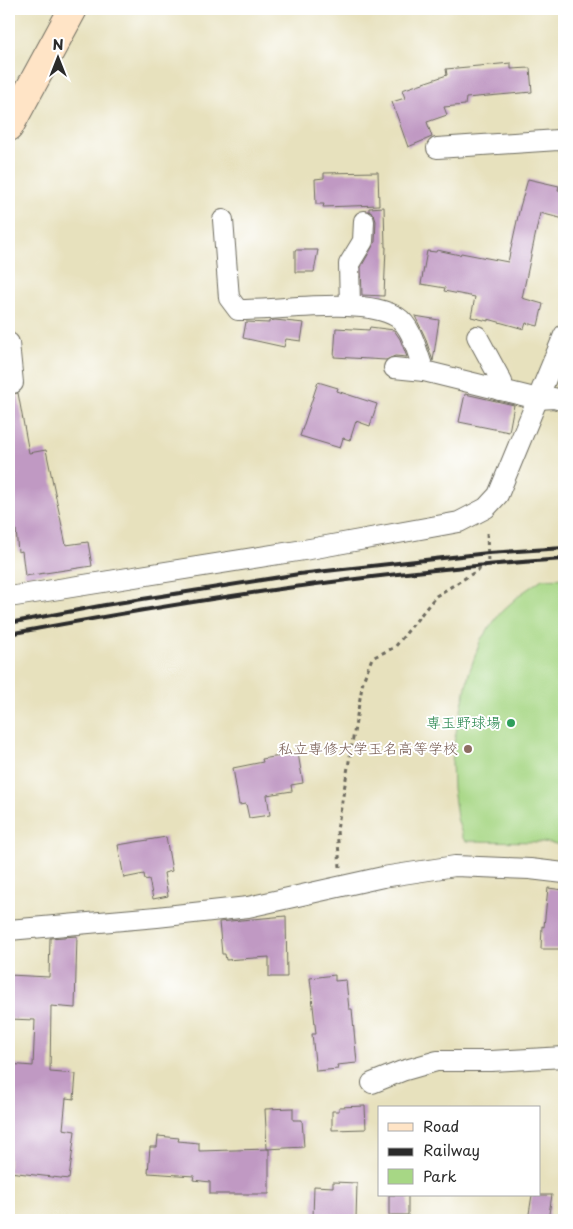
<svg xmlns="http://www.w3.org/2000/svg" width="573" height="1229" viewBox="0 0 573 1229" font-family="'Playpen Sans','Klee One',sans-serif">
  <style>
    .green { fill: #a7d785; stroke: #698158 }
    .building { fill: #c099c3 }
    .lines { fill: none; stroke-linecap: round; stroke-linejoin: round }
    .street-casing { stroke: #6d6b5e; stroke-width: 22 }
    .secondary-casing { stroke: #6d6b5e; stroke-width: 30 }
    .path { stroke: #6d6b5e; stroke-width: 3; stroke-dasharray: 4 4; stroke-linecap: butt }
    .street { stroke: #fff; stroke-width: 20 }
    .secondary { stroke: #ffe4c6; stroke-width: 28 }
    .rail { stroke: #2b2b2b; stroke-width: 4 }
    .leisure-dot { fill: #2e9e5b; stroke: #fff; stroke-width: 2 }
    .education-dot { fill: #8d6e63; stroke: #fff; stroke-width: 2 }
    .labels { text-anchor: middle; stroke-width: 4; stroke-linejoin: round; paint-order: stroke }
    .leisure-label { font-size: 15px; fill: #27864d; stroke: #fff; text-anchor: end }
    .education-label { font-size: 15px; fill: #785e54; stroke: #fff; text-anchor: end }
  </style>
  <rect width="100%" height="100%" fill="#fff"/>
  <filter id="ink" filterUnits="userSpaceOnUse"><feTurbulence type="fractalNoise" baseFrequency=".02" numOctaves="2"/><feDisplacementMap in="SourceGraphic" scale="10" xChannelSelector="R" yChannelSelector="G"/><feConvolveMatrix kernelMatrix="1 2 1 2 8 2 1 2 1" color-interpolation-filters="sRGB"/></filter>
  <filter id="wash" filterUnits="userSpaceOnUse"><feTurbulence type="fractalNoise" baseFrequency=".0096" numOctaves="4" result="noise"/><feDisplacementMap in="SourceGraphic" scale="20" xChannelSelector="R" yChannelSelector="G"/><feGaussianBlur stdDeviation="1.12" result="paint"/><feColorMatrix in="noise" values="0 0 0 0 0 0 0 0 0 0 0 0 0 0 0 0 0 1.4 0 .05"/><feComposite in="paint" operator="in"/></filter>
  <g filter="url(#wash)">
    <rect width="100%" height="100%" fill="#e7e1bd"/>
    <path class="green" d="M564,578V845L543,842L466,841L463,838L457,818L453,788L452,762L455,737L469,673L481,639L501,612L522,593L542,579Z"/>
    <g id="blocks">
      <g class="building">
        <path d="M511,63V69L530,68L532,92L466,98L465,105L444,107L447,115L427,122L432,137L408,147L392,102L405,98L402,90L447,75L446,69Z"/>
        <path d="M378,172L379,205L323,207L324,204H316L315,179L324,178V173Z"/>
        <path d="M528,179L559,186L558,190L564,191V219L540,213L522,298L543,304L538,326L526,323L524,329L488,319V321L471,317L475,297L444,291L445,288L421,284L427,251L436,252L437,250L460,255L461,253L508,262L520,207Z"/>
        <path d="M384,207L385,247H386L384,296L362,295L361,267L375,242L376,221L374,215L369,211V208Z"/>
        <path d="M295,250H318L314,272H295Z"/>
        <path d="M415,316L439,320L433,361L425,337Z"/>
        <path d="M275,320L304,323L301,341L286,339L284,347L243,338L246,322L269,323V321Z"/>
        <path d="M370,327L394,330L400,339L407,357L395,356L386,360L334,357L336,328L369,330Z"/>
        <path d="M318,382L338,388L337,391L377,404L370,426L356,421L350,440L343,438L340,448L300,436Z"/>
        <path d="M18,393L29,453L46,450L66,545L88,542L92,566L25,576L22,551L18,552L16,530L9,531V394Z"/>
        <path d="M465,394L514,405L509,432L459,422Z"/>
        <path d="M298,753L303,783L291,785L292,791L267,795L270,815L249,818L246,804L239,805L233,768L263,762L262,759Z"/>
        <path d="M166,837L172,871L164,873L168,896L153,899L149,879L145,880L144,874L124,878L118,845Z"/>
        <path d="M548,888L564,890V949H541L542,926L544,927Z"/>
        <path d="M286,916L287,977H269V957L226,960L225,954H222L219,922Z"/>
        <path d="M77,936L75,1008L51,1006L50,1072L76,1074L74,1099L66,1098L63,1129L75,1131L69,1179L9,1172V1064L33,1066L35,1020L9,1019V975L49,977L50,938Z"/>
        <path d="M335,975V981L346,980L349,1009H352L357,1063L337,1065L338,1069L316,1071L312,1034H316L310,978Z"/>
        <path d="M365,1106L366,1129L332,1130V1111H339V1107Z"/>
        <path d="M293,1108V1120H302L304,1147L267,1149L265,1109Z"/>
        <path d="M158,1136L179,1138L178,1141L199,1143V1151L269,1149V1194H210V1182L193,1180L194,1176L148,1173L150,1147H157Z"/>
        <path d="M333,1182L357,1183L356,1219L313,1217L314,1186L333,1187Z"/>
        <rect x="389" y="1195" width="19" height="20"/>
        <path d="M532,1195H552L548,1220H528Z"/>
      </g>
    </g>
  </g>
  <g filter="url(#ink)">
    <use href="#blocks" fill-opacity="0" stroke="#6d6b5e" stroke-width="1"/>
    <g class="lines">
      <defs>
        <g id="street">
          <path d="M437,148L558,140L564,141"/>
          <path d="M223,220L229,298L238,310C279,311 364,296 397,317C413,327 417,354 424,371"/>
          <path d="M350,306L349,264L363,241L364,221"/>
          <path d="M477,336L502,382L499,390"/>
          <path d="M9,343L13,383"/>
          <path d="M394,368L424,371L538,399L554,398L564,401"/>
          <path d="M9,597L310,549L459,522L486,508L498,495L564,335"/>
          <path d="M9,930L157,917L248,907L383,877L455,866L530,869L564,873"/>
          <path d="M372,1083L402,1071L437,1061H491L564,1057"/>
        </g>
        <path id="secondary" d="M9,127L73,9"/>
      </defs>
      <use href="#street" class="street-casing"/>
      <use href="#secondary" class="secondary-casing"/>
      <path class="path" d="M340,867L337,830L363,681L372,658L395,647L436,596L488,564L487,531"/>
      <use href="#street" class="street"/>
      <use href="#secondary" class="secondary"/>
      <g class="rail">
        <path d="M9,623L105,605L299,574L488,553L564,548"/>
        <path d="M9,634C192,600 378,571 564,559"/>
      </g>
    </g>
  </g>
  <circle class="leisure-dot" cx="511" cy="723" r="5"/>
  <circle class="education-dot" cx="468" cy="749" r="5"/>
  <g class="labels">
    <g class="leisure-label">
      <text x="501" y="728">専玉野球場</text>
    </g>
    <g class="education-label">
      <text x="458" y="754">私立専修大学玉名高等学校</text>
    </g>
  </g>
  <rect width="573" height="1229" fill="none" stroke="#fff" stroke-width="30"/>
  <rect x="378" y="1106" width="162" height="90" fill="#ffffff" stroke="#aaaaaa"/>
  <rect x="388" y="1123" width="25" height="8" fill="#ffe4c6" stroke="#aaaaaa"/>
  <text x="423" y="1132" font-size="15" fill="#2b2b2b">Road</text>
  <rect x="388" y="1148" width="25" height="8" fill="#2b2b2b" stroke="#aaaaaa"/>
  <text x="423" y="1156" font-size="15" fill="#2b2b2b">Railway</text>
  <rect x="388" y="1169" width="25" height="15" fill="#a7d785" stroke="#aaaaaa"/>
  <text x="423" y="1182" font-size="15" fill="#2b2b2b">Park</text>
  <g transform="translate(58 58)" stroke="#ffffff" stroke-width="4" paint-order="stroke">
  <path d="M0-4L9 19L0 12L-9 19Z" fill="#2b2b2b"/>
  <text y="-8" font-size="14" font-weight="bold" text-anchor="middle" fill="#2b2b2b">N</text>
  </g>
</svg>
